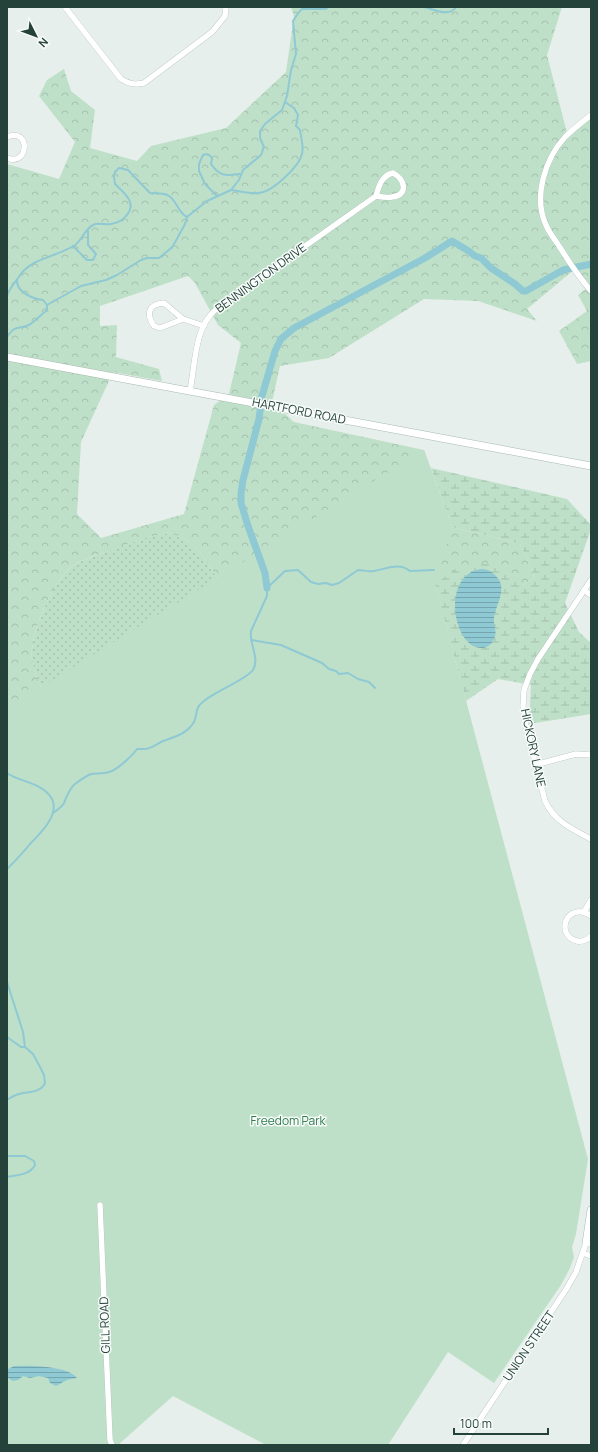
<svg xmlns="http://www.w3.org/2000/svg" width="598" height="1452" viewBox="0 0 598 1452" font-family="Manrope,sans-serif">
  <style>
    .grass { fill: url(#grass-dots) }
    .forest { fill: url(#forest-crowns); fill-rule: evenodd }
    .wetland { fill: url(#wetland-marsh) }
    .park { fill: #bfe0c8 }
    .water { fill: url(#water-rules) }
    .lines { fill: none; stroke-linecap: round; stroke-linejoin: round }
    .stream { stroke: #8ec9d4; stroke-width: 2 }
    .canal { stroke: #8ec9d4; stroke-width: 7 }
    .minor-casing { stroke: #a8b8b2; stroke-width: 6 }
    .tertiary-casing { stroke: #a8b8b2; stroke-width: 8 }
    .minor { stroke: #fff; stroke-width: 5.5 }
    .tertiary { stroke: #fff; stroke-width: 7 }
    .labels { text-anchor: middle; stroke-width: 3; stroke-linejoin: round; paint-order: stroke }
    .street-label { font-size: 12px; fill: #24423a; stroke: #f7fbf9 }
    .park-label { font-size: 12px; fill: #2d7a4b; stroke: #f7fbf9 }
  </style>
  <defs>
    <pattern id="grass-dots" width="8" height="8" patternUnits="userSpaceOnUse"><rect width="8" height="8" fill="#bfe0c8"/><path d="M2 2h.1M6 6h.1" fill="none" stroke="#a4c1ad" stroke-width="1.8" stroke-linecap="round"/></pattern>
    <pattern id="forest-crowns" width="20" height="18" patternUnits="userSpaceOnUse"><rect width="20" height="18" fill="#bfe0c8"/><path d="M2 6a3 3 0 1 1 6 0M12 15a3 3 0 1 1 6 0" fill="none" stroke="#a4c1ad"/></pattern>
    <pattern id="wetland-marsh" width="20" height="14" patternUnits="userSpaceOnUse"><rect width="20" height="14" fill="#bfe0c8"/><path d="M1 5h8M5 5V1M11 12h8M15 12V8" fill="none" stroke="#a4c1ad"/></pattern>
    <pattern id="water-rules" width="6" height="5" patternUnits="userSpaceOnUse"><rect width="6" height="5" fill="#8ec9d4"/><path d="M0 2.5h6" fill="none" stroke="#74a5ad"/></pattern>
  </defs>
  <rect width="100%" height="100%" fill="#e6efeb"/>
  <path class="grass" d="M169,533C194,539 207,560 219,581L42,690C38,680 33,669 32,658C29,636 52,583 69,569C79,560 93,557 105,552C126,545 147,535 169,533Z"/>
  <path class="forest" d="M291,7H562L547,55L567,133L591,114V361L577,364L559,331L587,311L578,295L588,287L575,269L527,309L537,321L478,301L424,299L329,358L280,366L272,402L294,422L424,450L452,527L520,544L535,577L522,586L435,584L471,721L52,1445H7V164L59,179L75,142L39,96L47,80L64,69L71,91L95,110L90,148L137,161L151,146L226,128L286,72L294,16ZM188,276L195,283L218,325L241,343L229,394L214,405L184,514L101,538L77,514L81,442L113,372L162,381L159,369L116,357L117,325L100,326V306ZM169,533C194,539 207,560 219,581L42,690C38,680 33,669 32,658C29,636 52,583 69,569C81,558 99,555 114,549C132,543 150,535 169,533Z"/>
  <path class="wetland" d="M431,468L567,499L591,525V529L565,603L579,632L591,643V714L529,724L531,685L498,679L466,701L435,584L459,567L492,563L522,586L535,577L520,544L452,527Z"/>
  <path class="park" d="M424,450L452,527L435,584L588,1159L576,1234L572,1247L574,1257L570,1268L561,1285L494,1383L448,1352L388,1445H266L173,1396L118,1445H7V708Z"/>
  <g class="water">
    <path d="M481,569C487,569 491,571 495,575C509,588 496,603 494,618C493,625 498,632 494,639C492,644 488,647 483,648C453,650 440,575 481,569Z"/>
    <path d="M14,1366C28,1365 69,1366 77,1378L67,1380L56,1386L50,1383L48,1378L39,1376L30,1378L23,1376L18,1380L13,1381L8,1378V1369Z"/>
  </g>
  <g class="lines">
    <g class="stream">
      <path d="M424,7C434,9 449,18 456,7"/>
      <path d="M231,190C240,191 250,194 259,193C272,192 299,167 302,154C304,146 301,138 300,130L296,126L298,115L294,108L285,102"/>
      <path d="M217,196L205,184L199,171V164L203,155C207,153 210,155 212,158L211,164C220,177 226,176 240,174"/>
      <path d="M73,246L87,260H93L96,254L88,245V231"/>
      <path d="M17,280C16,292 33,299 43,300L47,305"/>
      <path d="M7,296C9,289 14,284 18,278C31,257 55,258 75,245C82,240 85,229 93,225C97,222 105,225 111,224C117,223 122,221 126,216C138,203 124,193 115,184L114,177L115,172L119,168L128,170L150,193C156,194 163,192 169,196C177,201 178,213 187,217"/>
      <path d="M7,337C16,324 17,330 29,325C34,322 42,314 47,310V305L81,286L106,280L117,275L141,260L147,258H159L170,249L173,246L185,224L187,217L207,201L231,190L239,180L243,170L261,155L264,147L260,138V131L265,124L282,110L287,96L291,70L296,54L293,21L299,12L302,9H326L328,7"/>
      <path d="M251,640L281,645L322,663L329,669L336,671L339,674L348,673L358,679L369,682L375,688"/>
      <path d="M7,773C18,781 32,781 44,790C67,807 44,830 30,844C23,853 15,861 7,869"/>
      <path d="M53,813C57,810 62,807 64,803C67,796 69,789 75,784C79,781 86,776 91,774C96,773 103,774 109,772C117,770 132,756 137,749C140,749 143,749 146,749C152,748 157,744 163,741C174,737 187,734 194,722C198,714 194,708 204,701C214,692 247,679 253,670C260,658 249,644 251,631L267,596V588L285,571L298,570L311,582L318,584L326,583L332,585L339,583L358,570C363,570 369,572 374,571C387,569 399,562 410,571L434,570"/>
      <path d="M7,982L23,1032L25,1047L33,1054L39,1065L44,1075L45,1083C40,1094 26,1091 16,1095C13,1096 10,1098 7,1100"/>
      <path d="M7,1037L21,1047H25"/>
      <path d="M7,1156H25L34,1161L35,1165C30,1175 17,1175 7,1177"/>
    </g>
    <path class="canal" d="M267,588L265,573L248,526L241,503V494L243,480L259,419L262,396L275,351L281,339L294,328L425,258L452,241L467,250L475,256L481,258L491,268L515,284L523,291H526L563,270L591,264"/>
    <defs>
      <g id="minor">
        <path d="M65,7L121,79C129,84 135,85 144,83L212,32L225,16L226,7"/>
        <path d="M591,115C582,122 573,129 565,137C545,159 533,197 546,225C549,233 555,239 559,246C569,262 579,277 591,291"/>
        <path d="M7,137C31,127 29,167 7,158"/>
        <path d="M183,319L160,328L154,326C146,314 148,304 164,303L183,319L204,326"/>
        <path d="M190,391C194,370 195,339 206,321C211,313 218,307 226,302L376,196C379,186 381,176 393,173C405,179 409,195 392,197C387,198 381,197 376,196"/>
        <path d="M591,580L538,659L530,674L524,690L523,706L525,722L545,801C554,821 572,829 591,839"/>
        <path d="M584,590L591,595"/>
        <path d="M535,765L576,754L591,755"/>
        <path d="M584,912L591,900"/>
        <path d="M591,916C567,900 554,935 577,941C582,942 587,940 591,936"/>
        <path d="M100,1205L110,1440L112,1445"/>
        <path d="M583,1253L591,1256"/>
        <path d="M463,1445L567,1288L576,1272L586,1243L591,1244"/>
      </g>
      <g id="tertiary">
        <path d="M7,357L591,466"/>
        <path d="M586,1243L591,1210"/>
      </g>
    </defs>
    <use href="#minor" class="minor-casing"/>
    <use href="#tertiary" class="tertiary-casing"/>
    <use href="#minor" class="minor"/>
    <use href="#tertiary" class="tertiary"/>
  </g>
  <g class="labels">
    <g class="street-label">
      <text transform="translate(261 278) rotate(-36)" y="4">BENNINGTON DRIVE</text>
      <text transform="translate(299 411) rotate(11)" y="4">HARTFORD ROAD</text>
      <text transform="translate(533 748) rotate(78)" y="4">HICKORY LANE</text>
      <text transform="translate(105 1325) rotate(-92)" y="4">GILL ROAD</text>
      <text transform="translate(529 1346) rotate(-56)" y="4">UNION STREET</text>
    </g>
    <g class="park-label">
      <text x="288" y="1125">Freedom Park</text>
    </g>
  </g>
  <rect width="598" height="1452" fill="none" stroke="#24423a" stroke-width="16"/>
  <g transform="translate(36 36) rotate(132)" stroke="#f7fbf9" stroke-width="3" paint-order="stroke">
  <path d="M0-3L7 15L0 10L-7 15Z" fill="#24423a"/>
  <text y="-6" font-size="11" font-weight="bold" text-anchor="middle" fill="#24423a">N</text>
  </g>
  <path d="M454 1428v6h94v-6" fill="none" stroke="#24423a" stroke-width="2"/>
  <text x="460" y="1428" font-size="12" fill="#24423a" stroke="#f7fbf9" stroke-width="3" paint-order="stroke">100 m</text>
</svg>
